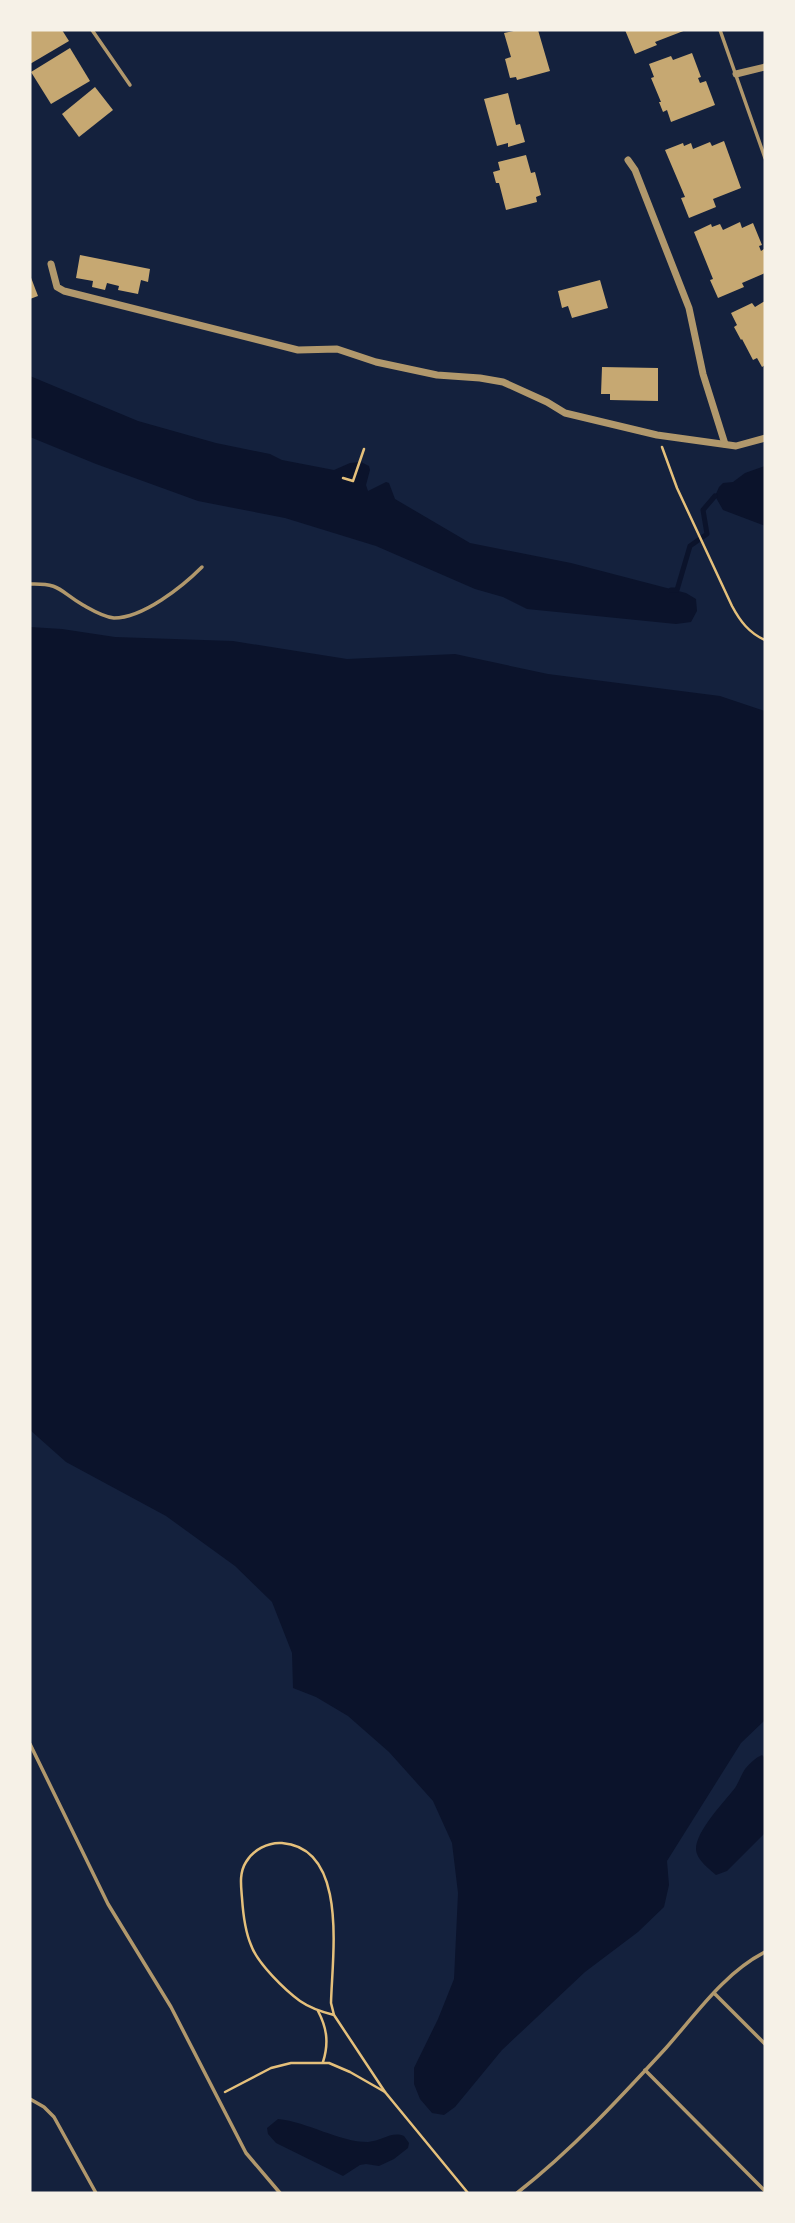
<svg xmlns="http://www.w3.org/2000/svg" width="795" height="2223" viewBox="0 0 795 2223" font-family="Poppins,sans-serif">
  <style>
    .water { fill: #0b132b }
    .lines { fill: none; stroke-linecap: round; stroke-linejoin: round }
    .stream { stroke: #0b132b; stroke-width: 5 }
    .building { fill: #c6a872 }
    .path { stroke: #e5c07b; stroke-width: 2.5 }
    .service { stroke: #b1986c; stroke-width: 3.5 }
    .minor { stroke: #b1986c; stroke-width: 7 }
  </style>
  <rect width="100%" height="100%" fill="#14213d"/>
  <g class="water">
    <path d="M30,376L138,421L216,443L270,454L282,460L334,470L350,463L361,462L369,466L370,470L366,485L368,491L386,482L389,483L395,499L470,543L571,563L686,593L696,599L697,611L691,622L676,624L527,609L503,597L475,589L376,546L285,518L198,501L96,464L30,437Z"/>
    <path d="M765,466V526L723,510L715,496L719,487L723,483L733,482L745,473Z"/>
    <path d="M30,627L62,629L115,637L233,641L347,659L455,654L548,674L720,696L765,711V1720L741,1743L667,1861L669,1885L664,1907L638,1932L585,1972L502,2050L455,2107L444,2115L432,2113L420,2099L414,2084V2068L438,2019L454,1979L458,1893L452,1843L433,1801L389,1752L348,1716L316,1697L293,1688L292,1653L272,1602L235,1566L166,1516L66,1462L30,1430Z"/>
    <path d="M762,1755L765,1758V1833L727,1871L716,1875C709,1869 696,1859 696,1849C696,1831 724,1802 735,1788C739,1782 741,1775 745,1769C750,1763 755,1758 762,1755Z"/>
    <path d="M278,2119C308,2122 339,2142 368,2142C382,2141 391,2131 404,2136L409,2143L408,2148L394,2159L379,2166L366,2164L360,2165L343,2176L276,2143L268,2134L267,2128Z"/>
  </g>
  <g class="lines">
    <path class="stream" d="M671,590H677L690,546L707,534L703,510L715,496"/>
  </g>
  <g class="building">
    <path d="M30,30H62L69,41L30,64Z"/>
    <path d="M518,30H538L550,71L517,80L516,77L510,78L505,59L511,57L504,33Z"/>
    <path d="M625,30H686L655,42L657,45L635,54Z"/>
    <path d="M70,48L90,81L51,104L31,72Z"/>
    <path d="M692,53L701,77L698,78L700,83L706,81L715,105L671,122L667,110L663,112L659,102H661L651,78L654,77L649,64L671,56L673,60Z"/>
    <path d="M95,87L113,110L79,137L62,114Z"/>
    <path d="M508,93L516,125L520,124L525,142L508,147V143L497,146L484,99Z"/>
    <path d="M724,141L741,188L713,199L716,207L689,218L681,198L685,197L665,150L683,143L684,146L691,143L693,149L710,142L712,146Z"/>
    <path d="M526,155L531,173L535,172L541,195L536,197L537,202L506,210L499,183H496L493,172L500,170L498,162Z"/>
    <path d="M740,222L742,228L753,223L762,245L759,246L761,251L764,249L765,252V273L742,283L744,287L718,298L710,280L713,279L694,232L711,224L712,227L720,224L723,230Z"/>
    <path d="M80,255L150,269L148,282L141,280L138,294L118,290L119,286L107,283L105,290L92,287L93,281L76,278Z"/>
    <path d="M30,275L38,296L30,299Z"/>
    <path d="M600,280L608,308L572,318L568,306L562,308L558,291Z"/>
    <path d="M765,301V365L762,367L757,358L753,360L742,339L741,340L734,327L737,325L731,313L752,303L755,307Z"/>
    <path d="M602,367L658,368V401L610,400V394H601Z"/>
  </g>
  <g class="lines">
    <g class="path">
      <path d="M662,447L677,488L732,606C740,621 749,633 765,640"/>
      <path d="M343,478L353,481L364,449"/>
      <path d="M318,2011C327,2028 329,2043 323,2062"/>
      <path d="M334,2015C322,2012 310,2008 300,2001C285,1990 257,1963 251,1945C245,1931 243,1913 242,1898C241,1886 239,1873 246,1862C253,1850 268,1842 282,1843C349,1848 332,1957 331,2003L334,2015L385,2092"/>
      <path d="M225,2092L271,2068L291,2063H329L350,2072L385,2092L468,2193"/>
    </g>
    <g class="service">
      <path d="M92,30L130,85"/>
      <path d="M720,30L765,158"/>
      <path d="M30,584C61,583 59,591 83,605C92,610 103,617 114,618C143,618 182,587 202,567"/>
      <path d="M30,1744L108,1904L171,2007L246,2153L280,2193"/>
      <path d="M715,1994L765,2044"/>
      <path d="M645,2070L765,2191"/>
      <path d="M30,2099L44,2107L54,2117L96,2193"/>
      <path d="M517,2193C572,2150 619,2099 666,2048C696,2014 724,1973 765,1952"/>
    </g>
    <g class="minor">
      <path d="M736,74L765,67"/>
      <path d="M628,160L635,170L689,308L703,374L725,444"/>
      <path d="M51,264L57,287L64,291L298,350L337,349L376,362L437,375L480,378L503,382L547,402L565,413L657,435L736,446L765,438"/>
    </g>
  </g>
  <rect width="795" height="2223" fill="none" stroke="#f6f1e7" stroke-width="63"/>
</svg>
